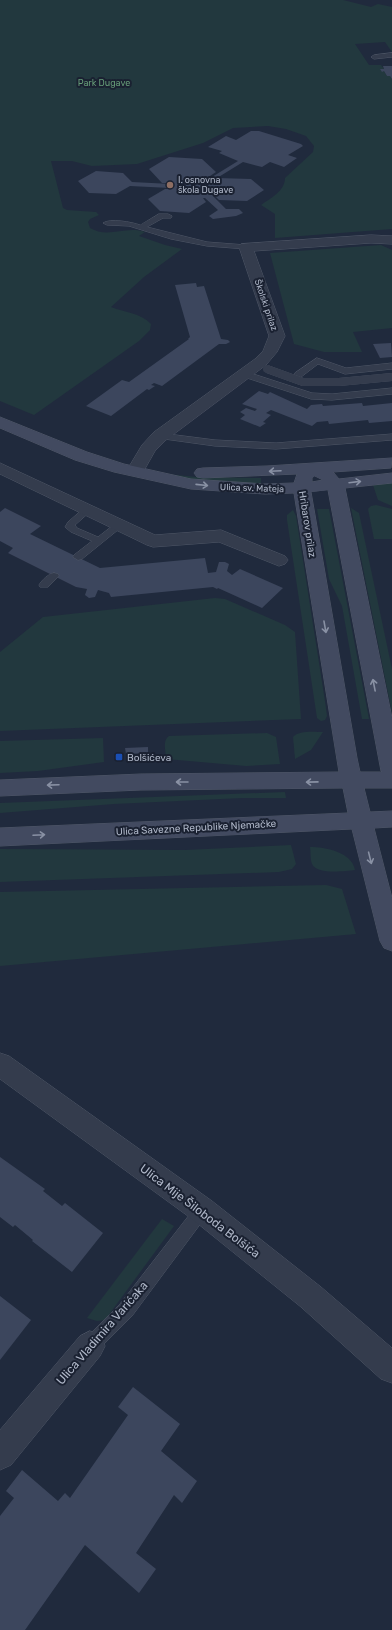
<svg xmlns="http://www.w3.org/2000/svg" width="392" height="1630" viewBox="0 0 392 1630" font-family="Rubik,sans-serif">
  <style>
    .green { fill: #22383e }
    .building { fill: #3c465d }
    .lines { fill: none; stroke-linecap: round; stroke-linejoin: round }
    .lane-casing { stroke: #4f5767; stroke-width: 1 }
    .street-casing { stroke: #4f5767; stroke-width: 1 }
    .secondary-casing { stroke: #4f5767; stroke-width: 1 }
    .lane { fill: #343c4d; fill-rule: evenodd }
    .street { fill: #343c4d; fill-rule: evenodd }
    .secondary { fill: #424a60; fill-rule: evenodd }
    .lane-bridge-casing { stroke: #4f5767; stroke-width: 8; stroke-linecap: butt }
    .lane-bridge { stroke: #343c4d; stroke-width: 8 }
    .oneway { stroke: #8991a4 }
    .education-dot { fill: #8d6e63; stroke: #1a2131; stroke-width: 1.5 }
    .transit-dot { fill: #1a4fb4; stroke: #1a2131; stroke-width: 1.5 }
    .labels { text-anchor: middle; stroke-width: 4; stroke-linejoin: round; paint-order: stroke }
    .far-park-label { font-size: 9px; fill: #659b77; stroke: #1a2131 }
    .far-poi-label { font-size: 9px; fill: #afb7c8; stroke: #1a2131; text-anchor: start }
    .far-street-label { font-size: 9px; fill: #afb7c8; stroke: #1a2131 }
    .street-label { font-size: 10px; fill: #afb7c8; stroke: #1a2131 }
    .poi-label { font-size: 10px; fill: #afb7c8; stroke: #1a2131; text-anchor: start }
    .near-street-label { font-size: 12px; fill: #afb7c8; stroke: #1a2131 }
  </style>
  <rect width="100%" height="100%" fill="#202a3d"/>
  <g class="green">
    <path d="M0,0H343L371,7L378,4L392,7V52L385,42L355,44L369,65H381L384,69H380L382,71H384L387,76H390L392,79V229L275,238V214L261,205C271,198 285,191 285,178L313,152L314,146L306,136L286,129L268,126L233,128L203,143L137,164L92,166L72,161H51L63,208L67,210L96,212L99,215L90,219L88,222L90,228C108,239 126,225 145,232L139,236L165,245L182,249L144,277L111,307C123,312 141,313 151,324L150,330L139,341L34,415L0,401Z"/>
    <path d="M381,245L392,250V328L353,332L362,352H324L294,344L270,253Z"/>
    <path d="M156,473L197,477L261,478V484L201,481Z"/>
    <path d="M392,481V506L378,500L373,485Z"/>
    <path d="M376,505L392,509V539H374L368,509L371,506Z"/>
    <path d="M351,508L359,513L392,669V713Z"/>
    <path d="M317,509H329L369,719H362L342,606L329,579Z"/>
    <path d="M293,510L296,516L325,701L327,716L325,720L321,721L317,718L287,520V515Z"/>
    <path d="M215,598L225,599L285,625L295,632L301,719L0,731V652L43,617Z"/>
    <path d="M323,732L311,750L295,759L293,737C299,730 314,732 323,732Z"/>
    <path d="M267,733L276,737L280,764L246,766L166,759C166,752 162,741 169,736Z"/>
    <path d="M103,738L104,762L38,771L0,773V741Z"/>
    <path d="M285,792L286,798H242L114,804L0,813V803Z"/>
    <path d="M291,845L296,864L292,869L279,872L0,882V849L185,850Z"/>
    <path d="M310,847C325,847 352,852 355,870C345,871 317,875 312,864C310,859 311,852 310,847Z"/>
    <path d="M326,885L342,889L356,934L0,966V892Z"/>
    <path d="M162,1219L174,1226L105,1320L97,1321L87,1318Z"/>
  </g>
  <g class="building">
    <path d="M383,66H392V79L390,76H387L384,71L382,72L380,69H384Z"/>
    <path d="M251,131H259L301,144L303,146L288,155L297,158L284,167L270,162L262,167L243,162L217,178L251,179L264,190L247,201L219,200L215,196H213L226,209H239L243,213L236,216L213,219L209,216L218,210L205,198H203L206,202L189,213L160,211L148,199L165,189H170V188L130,186L116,194L89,193L78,181L96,171L123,173L132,182L171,184V183H162L149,169L169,157L202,159L216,172L210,176L212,177L238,161L219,153L222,151L208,147L226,136L236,140Z"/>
    <path d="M196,283L197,287L204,286L221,339L228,340L230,342L226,344H219L162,386L154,383L151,385L155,386L149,390L147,389L111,416L86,406L122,380L129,382L189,339H188L190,337L175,285Z"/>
    <path d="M391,343L392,357L380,358L373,344Z"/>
    <path d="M259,391L268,394L270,392L307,409L311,405L322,404L323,406L362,403L363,406L392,403V421L369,423L368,420L329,424L328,421L317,422L312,426L271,410L266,413L271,415L263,422L266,423L260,427L240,419L245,415L240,412L246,408L255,411L257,409L242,404Z"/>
    <path d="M5,508L41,526L30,534L100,568L205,558L208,573L216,572L219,562H225L229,564L227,571L232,575L240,569L283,588L262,608L218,588L217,589L213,587L111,597L109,593L98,590L95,597L89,598L85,595L87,589L76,587L8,553L13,548L0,541V512Z"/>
    <path d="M148,747V753L126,754L125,748Z"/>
    <path d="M0,1157L45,1189L43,1191L62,1206L65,1203L103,1233L72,1272L32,1241L33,1240L15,1225L13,1227L0,1217Z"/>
    <path d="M0,1296L31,1320L0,1360Z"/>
    <path d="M133,1387L180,1424L161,1451L197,1481L182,1503L174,1495L136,1553L156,1569L139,1593L85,1545L25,1630H0V1516L14,1498L6,1491L22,1470L58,1501L65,1493L70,1498L128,1415L118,1407Z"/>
  </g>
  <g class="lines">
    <defs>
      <g id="lane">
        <path d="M392,53V57L374,59L371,57L374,55Z"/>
        <path d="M159,214H168L172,216L171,218H163L147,227L207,242L246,245L250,247L246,249L207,246L171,239L129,226L107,225L103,223C110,218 132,222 140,225Z"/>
        <path d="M317,358L346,368L392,363V369L345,374L318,364L301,377H295L294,375L295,373Z"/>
        <path d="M244,371L312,393L332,394L392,388V394L332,400L311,399L241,376L240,374L241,372Z"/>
        <path d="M160,433L215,440L276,443L392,434V440L276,449L215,446L157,438L155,436L157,434Z"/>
        <path d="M87,507L92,510L75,525L77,528L98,537L116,523L119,522L124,525L82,559L78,560L73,557L74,555L92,541L71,532L65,527L68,522L84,508Z"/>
        <path d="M54,573L58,574L59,576L48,587H40L39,585C42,580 48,574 54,573Z"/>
        <path d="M202,1203L207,1205L210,1210L207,1215L132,1316L96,1352L90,1354L84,1352L82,1346L84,1340L120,1304L197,1205Z"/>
      </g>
      <g id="street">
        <path d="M371,235L392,236V244L371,243L254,251L285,336L277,352L266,365L166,440L155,451L142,474L136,475L130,474L127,470L142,445L154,432L255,359L263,351L269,336L239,247L241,244Z"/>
        <path d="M0,463L155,535L221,530L285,556L288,560L285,564L279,566L219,542L153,547L147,545L0,474Z"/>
        <path d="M0,1053L9,1056L212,1201L321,1287L392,1348V1383L381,1379L301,1307L192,1219L0,1079Z"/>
        <path d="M90,1331L100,1336L105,1346L100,1356L11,1465L0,1470V1430L80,1336Z"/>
      </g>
      <path id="secondary" d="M0,417L87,452L124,464L191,479L265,484L294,483L297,474L203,478L197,477L194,473L197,469L203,468L267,466L392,458L391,468L333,472L339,479L392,473V483L345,488L392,718V788H364L370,812L392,811V827L374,828L392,898V951L384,948L380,941L352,829L0,846V828L348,813L343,788L141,790L0,796V780L141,774L339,772L294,493L265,494L191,489L114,472L75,460L0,428ZM315,476L323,480L312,482V478ZM328,490L381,771L382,772H360L357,758L311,492Z"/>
    </defs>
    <use href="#lane" class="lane-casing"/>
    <use href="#street" class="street-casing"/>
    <use href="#secondary" class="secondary-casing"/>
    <use href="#lane" class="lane"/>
    <use href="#street" class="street"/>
    <use href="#secondary" class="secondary"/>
    <defs>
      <path id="lane-bridge" d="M267,369L303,382H339L392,377"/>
    </defs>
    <use href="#lane-bridge" class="lane-bridge-casing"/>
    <use href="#lane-bridge" class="lane-bridge"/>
  </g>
  <defs><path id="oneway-shaft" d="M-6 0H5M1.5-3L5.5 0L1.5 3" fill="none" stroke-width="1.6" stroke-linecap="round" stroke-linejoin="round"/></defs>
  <g class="oneway">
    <use href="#oneway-shaft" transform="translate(275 471) rotate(177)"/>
    <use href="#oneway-shaft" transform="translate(355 482) rotate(-7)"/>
    <use href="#oneway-shaft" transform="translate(202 485) rotate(6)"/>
    <use href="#oneway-shaft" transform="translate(325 627) rotate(80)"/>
    <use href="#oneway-shaft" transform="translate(374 685) rotate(-101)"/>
    <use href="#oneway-shaft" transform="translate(182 782) rotate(180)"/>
    <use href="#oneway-shaft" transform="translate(312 782) rotate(179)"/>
    <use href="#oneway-shaft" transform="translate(53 785) rotate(178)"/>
    <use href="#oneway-shaft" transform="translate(39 835) rotate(-3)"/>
    <use href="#oneway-shaft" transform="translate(370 858) rotate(76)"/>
  </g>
  <circle class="education-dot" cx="170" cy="185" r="4"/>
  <rect class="transit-dot" x="115" y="753" width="8" height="8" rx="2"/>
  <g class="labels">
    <g class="far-park-label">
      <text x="104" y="86">Park Dugave</text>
    </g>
    <g class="far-poi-label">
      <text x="178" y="183">I. osnovna<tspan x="178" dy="10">škola Dugave</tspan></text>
    </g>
    <g class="far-street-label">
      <text transform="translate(266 305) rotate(71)" y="3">Školski prilaz</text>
      <text transform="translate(252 488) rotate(2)" y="3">Ulica sv. Mateja</text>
    </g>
    <g class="street-label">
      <text transform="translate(308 524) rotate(81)" y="4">Hribarov prilaz</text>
      <text transform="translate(196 827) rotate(-3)" y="4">Ulica Savezne Republike Njemačke</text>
    </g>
    <g class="poi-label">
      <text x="127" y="761">Bolšićeva</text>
    </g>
    <g class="near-street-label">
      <text transform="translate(200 1211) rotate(37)" y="4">Ulica Mije Šiloboda Bolšića</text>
      <text transform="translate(102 1333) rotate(-49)" y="4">Ulica Vladimira Varićaka</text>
    </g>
  </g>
</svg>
